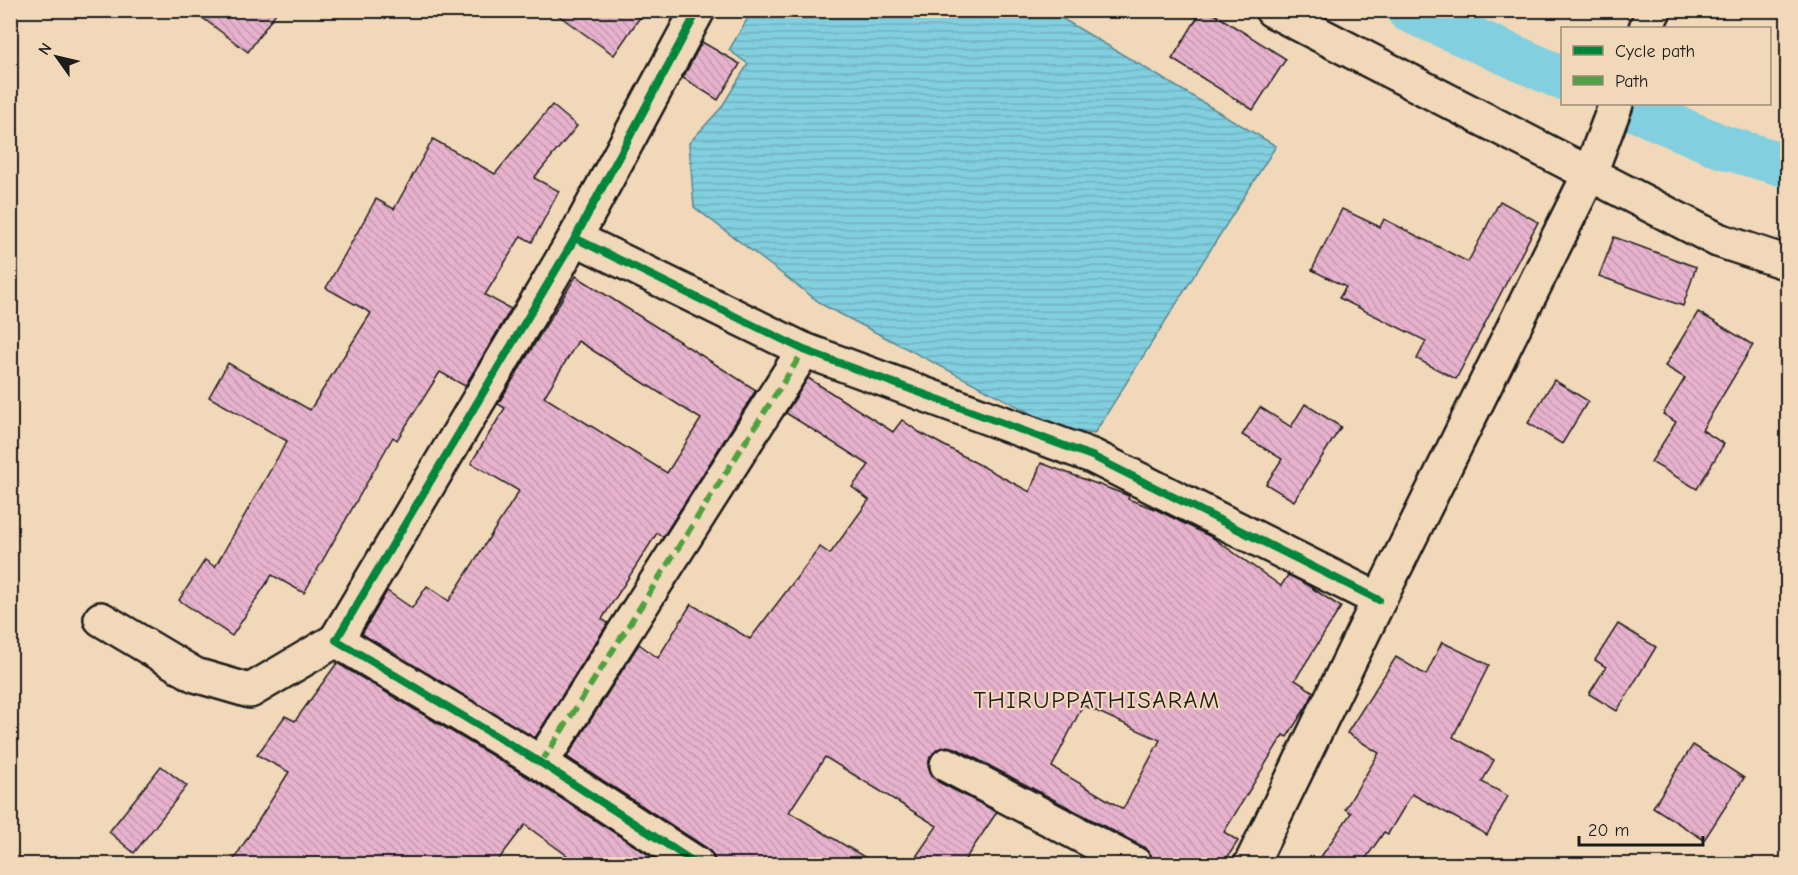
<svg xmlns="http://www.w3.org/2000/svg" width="1798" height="875" viewBox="0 0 1798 875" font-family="'Comic Neue',sans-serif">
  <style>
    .water { fill: url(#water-rules); stroke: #598791; stroke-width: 1.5 }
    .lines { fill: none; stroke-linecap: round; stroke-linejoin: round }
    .canal { stroke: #81cfdf; stroke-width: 44 }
    .building { fill: url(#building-back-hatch); stroke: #1c1c1c; stroke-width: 1.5; fill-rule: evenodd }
    .street-casing { stroke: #1c1c1c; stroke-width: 38 }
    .secondary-casing { stroke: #1c1c1c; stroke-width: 38 }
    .street { stroke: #f1d8b8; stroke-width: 33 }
    .secondary { stroke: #f1d8b8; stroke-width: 33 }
    .quiet { stroke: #4fa141; stroke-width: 6; stroke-dasharray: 12 6; stroke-linecap: butt }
    .cycleway-casing { stroke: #f1d8b8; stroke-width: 11 }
    .cycleway { stroke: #00873e; stroke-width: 8 }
    .labels { text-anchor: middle; stroke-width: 4.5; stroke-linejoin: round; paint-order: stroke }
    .quarter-label { font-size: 24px; letter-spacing: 1.5px; fill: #1c1c1c; stroke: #f1d8b8 }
  </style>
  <defs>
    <pattern id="water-rules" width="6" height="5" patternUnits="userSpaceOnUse" patternTransform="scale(1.5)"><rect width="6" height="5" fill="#81cfdf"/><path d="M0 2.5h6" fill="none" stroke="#6fb1bf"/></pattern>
    <pattern id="building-back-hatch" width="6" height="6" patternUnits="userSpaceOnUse" patternTransform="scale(1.5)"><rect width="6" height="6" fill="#e7b2cd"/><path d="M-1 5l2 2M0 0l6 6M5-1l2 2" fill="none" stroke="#c698af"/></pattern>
  </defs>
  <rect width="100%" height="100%" fill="#f1d8b8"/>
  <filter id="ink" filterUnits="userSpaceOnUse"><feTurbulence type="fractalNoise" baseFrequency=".0167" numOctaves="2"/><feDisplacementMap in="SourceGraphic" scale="12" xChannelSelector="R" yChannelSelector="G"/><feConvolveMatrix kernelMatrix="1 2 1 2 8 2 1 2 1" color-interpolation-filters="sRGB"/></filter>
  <g filter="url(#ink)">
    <path class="water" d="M1048,10L1276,146L1094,434L1061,429L823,305L694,207L689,143L721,108L748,64L729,50L752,11Z"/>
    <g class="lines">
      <g class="canal">
        <path d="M1408,10L1562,78"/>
        <path d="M1622,104L1723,147L1788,166"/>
      </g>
    </g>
    <g class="building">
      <path d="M192,10H278L248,52Z"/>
      <path d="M551,10H645L614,55Z"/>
      <path d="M1202,10H1208L1286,59L1253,110L1172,59Z"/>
      <path d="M702,42L740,64L718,100L683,78Z"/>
      <path d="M552,105L577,126L534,178L559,191L532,242L521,236L485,295L511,309L465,386L440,372L397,440L393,437L304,593L272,575L232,636L179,600L205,560L215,567L287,441L209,397L228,363L310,410L371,313L326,288L376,199L394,209L433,139L495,174Z"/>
      <path d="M1500,201L1538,222L1456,379L1417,359L1426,341L1339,298L1346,287L1312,270L1342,209L1380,227L1384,219L1468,262Z"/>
      <path d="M1614,237L1696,267L1683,306L1599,276Z"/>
      <path d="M576,276L756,390L663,537L657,533L602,619L608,623L535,738L362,634L387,591L412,608L427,586L449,601L519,491L471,463L505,408L498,404ZM578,341L701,419L667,473L544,397Z"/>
      <path d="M1698,312L1753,345L1702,430L1724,444L1697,489L1651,462L1676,422L1663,414L1685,378L1665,366Z"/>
      <path d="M808,378L893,432L902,420L919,432L1030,492L1041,463L1129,496L1128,499L1155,509L1213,538L1281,586L1288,575L1304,583L1341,607L1295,680L1314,692L1308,704L1287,737L1283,735L1224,832L1238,841L1223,864H1154L1151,855L1144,847L956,748L947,746L938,749L930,757L928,766L932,775L938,782L997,812L962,864H911L937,826L825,757L789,812L876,864H716L713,855L707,848L567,757L639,644L658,658L691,604L750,639L820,547L830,554L869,500L852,487L869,465L786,413ZM1083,705L1160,740L1123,809L1052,767Z"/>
      <path d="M1554,380L1588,401L1562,444L1528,423Z"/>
      <path d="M1305,404L1341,427L1294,501L1266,484L1282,459L1242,435L1260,407L1291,427Z"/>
      <path d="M1618,624L1656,647L1617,711L1589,694L1606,667L1595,660Z"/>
      <path d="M1442,642L1489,665L1453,737L1494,760L1482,782L1508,796L1487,835L1412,794L1388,834L1384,832L1362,864H1316L1351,813L1345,809L1379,753L1347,733L1396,657L1426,675Z"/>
      <path d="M337,663L531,779L663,864H579L525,825L495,864H231L289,772L257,755L285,716L295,721Z"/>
      <path d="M1693,745L1744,778L1704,840L1653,807Z"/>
      <path d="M161,766L187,786L134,853L109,832Z"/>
    </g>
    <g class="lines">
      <defs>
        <g id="street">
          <path d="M575,238L804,350L1092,456L1379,600"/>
          <path d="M101,619L195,675L250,691L336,640"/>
          <path d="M541,763L804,350"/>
          <path d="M947,765L1135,864"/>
          <path d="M697,864L541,763L336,640L575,238L698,10"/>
          <path d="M1251,864L1379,600L1590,173"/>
        </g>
        <g id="secondary">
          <path d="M1272,10L1718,240L1788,263"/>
          <path d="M1646,28L1654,10"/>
          <path d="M1590,173L1616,104"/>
        </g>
      </defs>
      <use href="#street" class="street-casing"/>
      <use href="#secondary" class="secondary-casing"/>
      <use href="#street" class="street"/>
      <use href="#secondary" class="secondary"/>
      <path class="quiet" d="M541,763L804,350"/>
      <defs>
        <g id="cycleway">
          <path d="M575,238L804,350L1092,456L1379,600"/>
          <path d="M697,864L541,763L336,640L575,238L698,10"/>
        </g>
      </defs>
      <use href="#cycleway" class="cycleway-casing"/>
      <use href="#cycleway" class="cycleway"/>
    </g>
  </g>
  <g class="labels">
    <g class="quarter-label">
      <text x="1097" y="708">THIRUPPATHISARAM</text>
    </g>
  </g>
  <rect width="1798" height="875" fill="none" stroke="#f1d8b8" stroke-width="36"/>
  <rect x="18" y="18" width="1762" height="839" fill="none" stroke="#1c1c1c" stroke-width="2" filter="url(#ink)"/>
  <rect x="1561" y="27" width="210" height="78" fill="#f1d8b8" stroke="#9c8d7a" stroke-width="1.5"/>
  <rect x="1573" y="46" width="30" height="9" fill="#00873e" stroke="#9c8d7a" stroke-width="1.5"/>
  <text x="1615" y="57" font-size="18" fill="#1c1c1c">Cycle path</text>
  <rect x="1573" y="76" width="30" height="9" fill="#4fa141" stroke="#9c8d7a" stroke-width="1.5"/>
  <text x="1615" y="87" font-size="18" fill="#1c1c1c">Path</text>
  <g transform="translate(57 57) rotate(304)" stroke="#f1d8b8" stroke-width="4.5" paint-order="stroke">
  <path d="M0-4.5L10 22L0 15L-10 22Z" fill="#1c1c1c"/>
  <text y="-9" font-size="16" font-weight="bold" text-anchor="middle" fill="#1c1c1c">N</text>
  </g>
  <path d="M1579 836v9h124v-9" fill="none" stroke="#1c1c1c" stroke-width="3"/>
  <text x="1588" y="836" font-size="18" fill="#1c1c1c" stroke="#f1d8b8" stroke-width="4.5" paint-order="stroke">20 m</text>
</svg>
